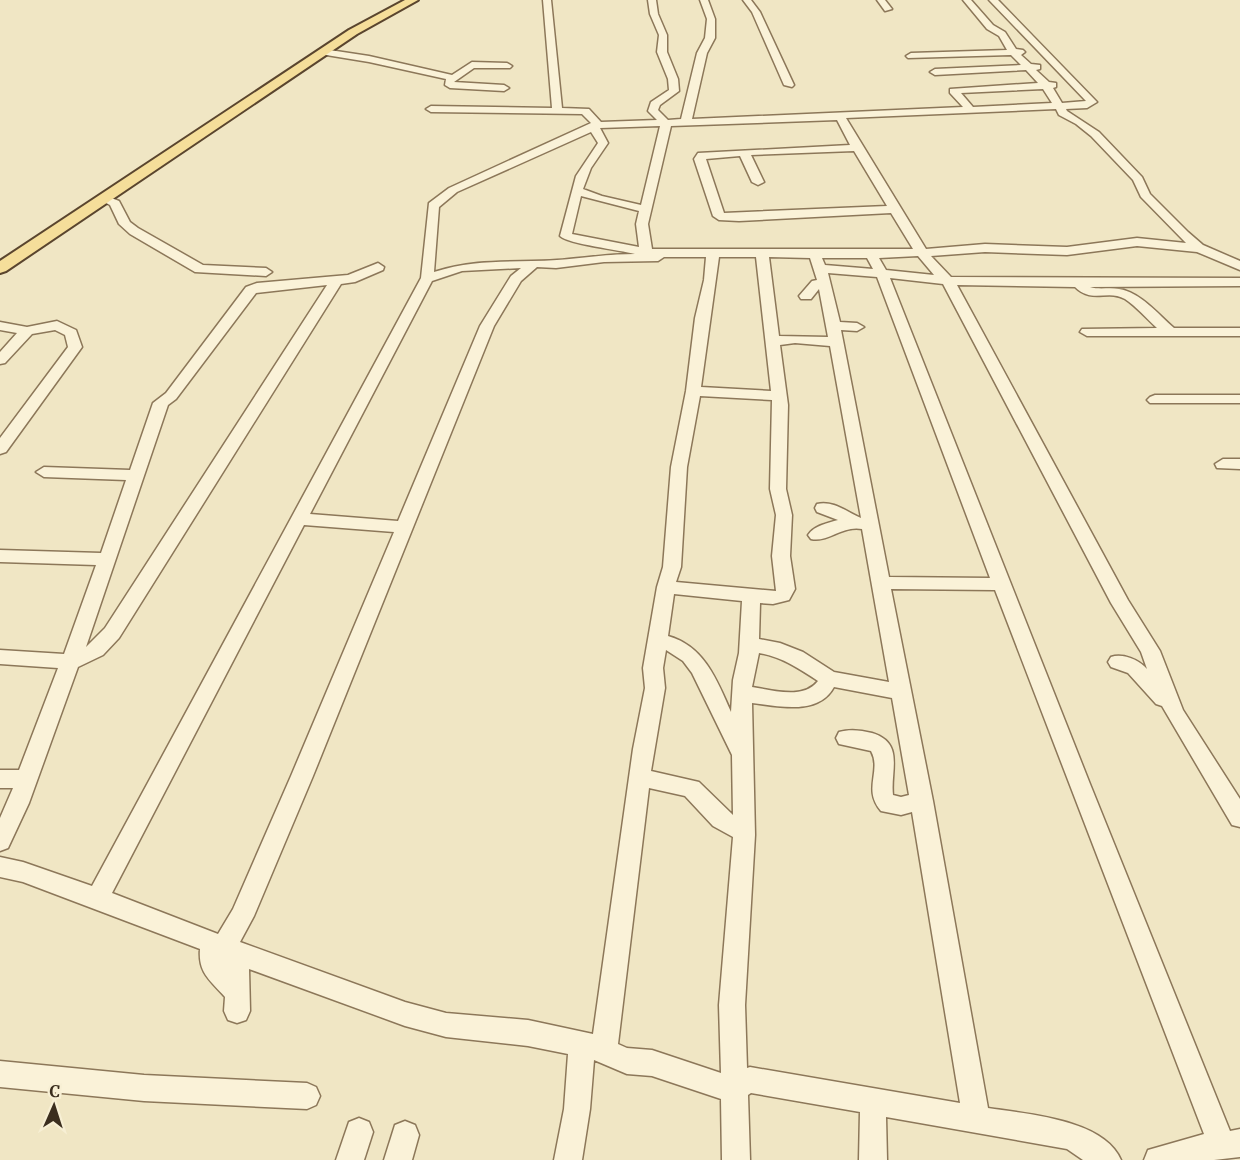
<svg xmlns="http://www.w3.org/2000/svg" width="1240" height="1160" viewBox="0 0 1240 1160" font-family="Merriweather,serif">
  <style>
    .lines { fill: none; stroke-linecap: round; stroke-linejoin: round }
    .minor-casing { stroke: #8c7759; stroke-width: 3 }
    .major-casing { stroke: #5a452e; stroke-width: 4 }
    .minor { fill: #faf2d8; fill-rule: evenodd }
    .major { fill: #f5de9a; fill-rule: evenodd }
  </style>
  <rect width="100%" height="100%" fill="#f0e6c4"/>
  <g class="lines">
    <defs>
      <g id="minor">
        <path d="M543,0H551L562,108L589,109L601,122L657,120L648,111L651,102L669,90L668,79L657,52L659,35L650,14L648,0H656L658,14L667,35V52L678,79L679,91L660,105L658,110L668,120L681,119L697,53L705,38L707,19L700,0H708L715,19V38L707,53L692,119L963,107L950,93V89L1038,83L1026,70L935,75L930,72L935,69L1021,65L1011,55L908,58L906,56L911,53L1007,50L999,36L987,29L963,0H971L993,25L1005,32L1016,49L1023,50L1025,52L1021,55L1031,64L1040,65V69L1036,70L1049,82L1056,83V87L1053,88L1062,103L1086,101L989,0H998L1097,102L1087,108L1066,109L1067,111L1099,132L1142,177L1150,194L1188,232L1203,245L1240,261V270L1197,252L1137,246L1067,255L985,252L931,256L951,277L1240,278V286L1090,287C1100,290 1109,287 1119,289C1140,292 1158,314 1174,328H1240V336H1087L1080,332L1082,329L1157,328C1147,319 1136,306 1125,299C1108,289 1092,304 1075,287L957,285L1128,600L1160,651L1183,710L1240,799V827L1232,825L1162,706L1156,704L1128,673L1111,667L1108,662L1111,657C1123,653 1139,660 1147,669L1141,652L1111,603L943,284L890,278L1090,784L1230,1131L1240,1129V1157L1214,1160H1144L1148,1150L1204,1134L995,590L891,589L933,801L988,1108C1026,1114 1104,1119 1121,1160H1083L1067,1149L886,1117L887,1160H859L860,1112L751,1093L748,1095L750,1160H722L721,1099L652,1076L627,1074L594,1060L590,1109L582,1160H554L564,1109L568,1054L528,1046L446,1037L405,1026L249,969L250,1011L246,1020L237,1023L228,1020L224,1011L225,997C210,980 198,973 200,949L23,882L0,877V857L23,862L92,886L421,278L429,203L449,188L591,123L582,114L431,112L426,109L431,106L552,108ZM1043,89L1052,103L973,107L961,93ZM1056,109L1059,115L1076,124L1091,136L1133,180L1141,197L1186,243L1137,238L1067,247L985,244L926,249L846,118ZM837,120L850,145L698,153L694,159L713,216L719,220L739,221L891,213L913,249H652L648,224L671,126ZM660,126L641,205L602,196L583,189L591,168L608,143L600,128ZM591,132L598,143L576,176L560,236C568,244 620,250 635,254C609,254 584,258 557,260C514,263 477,258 434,272L439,207L457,192ZM854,151L887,206L724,213L706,159L740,156L752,182L758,185L764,182L751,155ZM581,196L639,211L636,224L639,247L572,234ZM918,256L934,275L886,270L879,258ZM664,257H706L704,280L695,318L686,391L671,467L663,567L657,587L643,668L645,688L633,749L593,1034L528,1020L446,1013L405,1002L240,942L254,916L313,776L494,326L521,281L537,267L556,268L604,262L658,261ZM719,257H756L771,391L701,387ZM769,257L810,258L817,280L812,281L799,296L801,299H811L819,289L828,337L779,336ZM822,258H867L873,269L825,265ZM521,268L511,276L480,326L398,521L310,514L432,281L462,271ZM828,273L877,277L990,578L889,577L841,330L857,331L864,327L857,323L840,322ZM795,343L830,346L861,518C847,512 833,500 817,504L815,508L817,512L838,520C828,523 815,525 808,535L811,539C827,543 843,525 862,529L889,682L834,672L803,652L780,643L759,639L760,603L773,604L789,600L795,589L790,556L792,515L786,489L788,405L780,345ZM700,396L772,400L770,489L776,515L772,556L776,591L676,582L681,567L687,467ZM304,525L394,532L291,776L233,909L218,934L112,893ZM674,594L742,601L739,653L733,680L731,712C717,680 704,646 668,636ZM666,650L683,661L692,673L732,755L733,815L699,782L651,771L665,688L663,668ZM759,653C782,657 798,668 818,681C803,700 773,690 752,687ZM834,687L892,698L909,795L901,797L893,795C890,771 905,743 872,733C861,730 849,729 839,732L836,738L839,744L871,751C882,771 862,789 881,811L901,815L912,812L960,1103L750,1067L747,1068L745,1005L755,835L752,703C779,706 818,716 834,687ZM649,788L685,796L713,826L733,837L719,1005L721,1073L652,1050L627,1048L618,1044Z"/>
        <path d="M743,0H751L760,12L794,85L792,87L784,85L752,12Z"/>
        <path d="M877,0H885L892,9L885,11Z"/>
        <path d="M323,49L369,56L452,75L472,62L507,63L512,66L510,68H474L454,82L504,85L509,88L504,91L450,88L445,85L446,79L369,62L320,54V50Z"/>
        <path d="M104,195L119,201L130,222L138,228L203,265L266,268L272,272L266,276L195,272L130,234L119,224L110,205L98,199Z"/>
        <path d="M378,263L384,267L383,270L355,282L341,284L119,638L103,655L78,667L29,803L8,848L0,851V818L13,788H0V770H19L58,668L0,664V650L64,654L96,565L0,562V550L101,553L126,480L44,477L36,472L44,467L130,470L153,403L166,393L246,287L257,283L348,275ZM327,285L105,628L86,647L168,405L176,399L256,293Z"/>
        <path d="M57,321L76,330L82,347L6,452L0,454V438L68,347L65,335L55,330L32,334L5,363L0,364V352L17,333L0,330V322L27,327Z"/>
        <path d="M1155,395H1240V403H1150L1147,400L1150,397Z"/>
        <path d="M1223,459H1240V469L1217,468L1215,464Z"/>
        <path d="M0,1061L144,1075L307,1083L316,1087L320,1096L316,1105L307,1109L144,1101L0,1087Z"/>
        <path d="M359,1118L369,1122L373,1132L364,1160H336L349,1122Z"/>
        <path d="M405,1121L415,1125L419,1135L412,1160H384L395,1125Z"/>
      </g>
      <path id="major" d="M405,0H418L357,34L6,271L0,273V261L349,30Z"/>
    </defs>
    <use href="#minor" class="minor-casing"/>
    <use href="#major" class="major-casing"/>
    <use href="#minor" class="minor"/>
    <use href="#major" class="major"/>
  </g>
  <g transform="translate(54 1106) rotate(3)" stroke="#f7efd4" stroke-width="4.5" paint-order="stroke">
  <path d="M0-4.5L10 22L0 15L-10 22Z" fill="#3b2e1e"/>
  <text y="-9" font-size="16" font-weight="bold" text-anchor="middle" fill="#3b2e1e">С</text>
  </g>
</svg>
